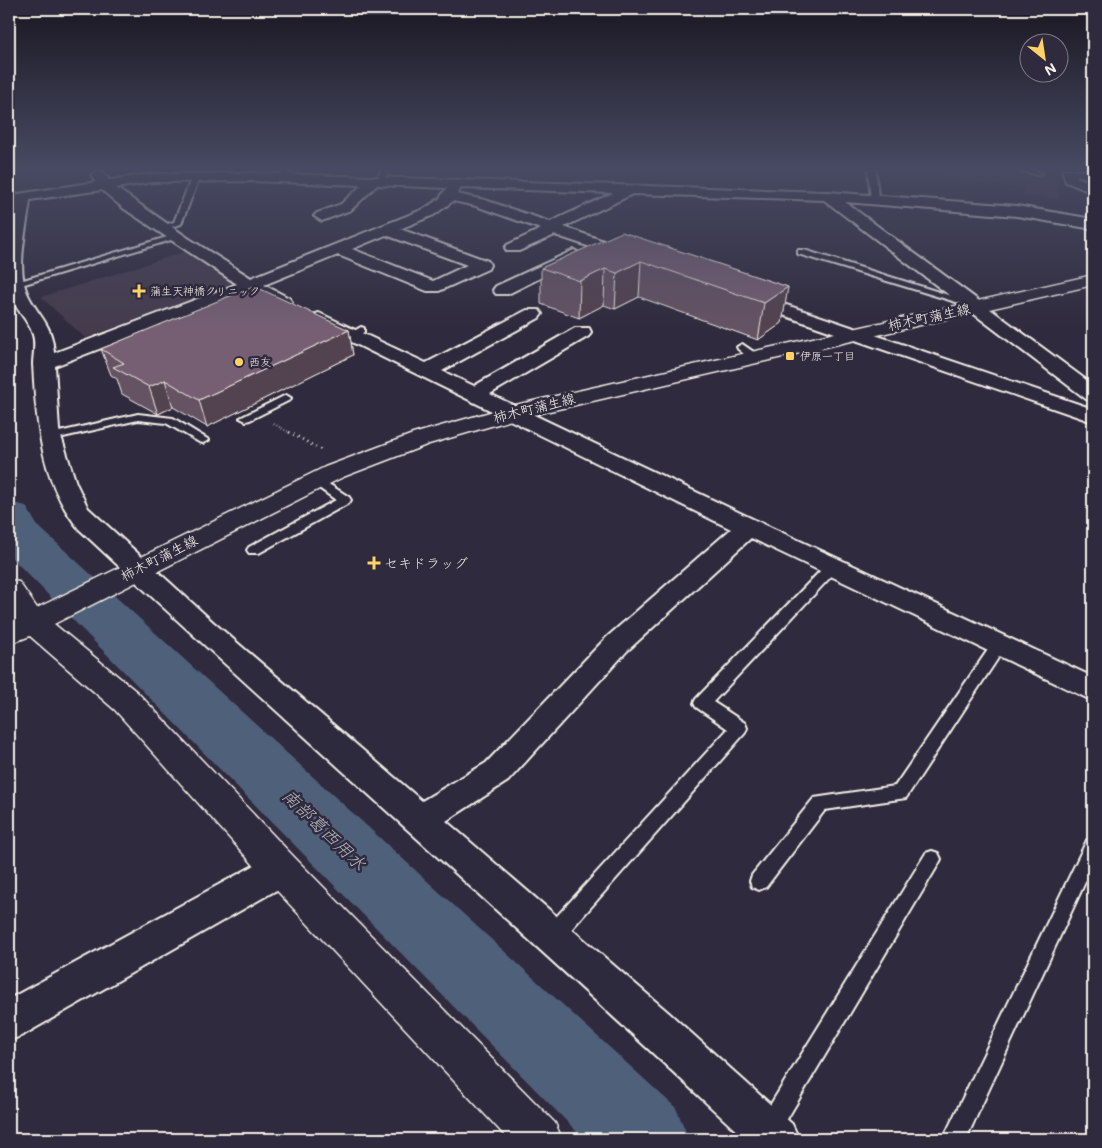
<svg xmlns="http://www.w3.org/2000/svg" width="1102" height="1148" viewBox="0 0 1102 1148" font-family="Mali,'Klee One',sans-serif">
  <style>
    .built { fill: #443a4d }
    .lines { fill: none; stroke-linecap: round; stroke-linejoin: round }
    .river { fill: #50607a; fill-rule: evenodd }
    .lane-casing { stroke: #f4f1e8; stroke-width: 4 }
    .street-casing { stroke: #f4f1e8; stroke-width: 4 }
    .secondary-casing { stroke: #f4f1e8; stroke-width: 3 }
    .path-far1 { stroke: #f4f1e8; stroke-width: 2.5; stroke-dasharray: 0.5 2.5; stroke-linecap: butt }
    .path { stroke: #f4f1e8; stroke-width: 3; stroke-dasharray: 1 4; stroke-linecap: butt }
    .lane { fill: #2f2a3d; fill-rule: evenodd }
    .street { fill: #2f2a3d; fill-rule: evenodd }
    .secondary { fill: #2f2a3d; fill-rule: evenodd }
    .wall { fill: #655263; stroke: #f4f1e8 }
    .shaded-wall { fill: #534250; stroke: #f4f1e8 }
    .building { fill: #765f73; stroke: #f4f1e8 }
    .poi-dot { fill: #ffd166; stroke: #2f2a3d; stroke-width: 2 }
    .labels { text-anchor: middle; stroke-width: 5; stroke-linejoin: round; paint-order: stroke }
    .far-poi-label { font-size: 11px; fill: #f4f1e8; stroke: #2f2a3d; text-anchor: start }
    .street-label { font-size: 14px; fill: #f4f1e8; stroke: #2f2a3d }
    .poi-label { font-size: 14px; fill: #f4f1e8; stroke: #2f2a3d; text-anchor: start }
    .near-water-label { font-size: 18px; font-style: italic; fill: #b2b7bc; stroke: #2f2a3d }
  </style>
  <rect width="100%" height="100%" fill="#2f2a3d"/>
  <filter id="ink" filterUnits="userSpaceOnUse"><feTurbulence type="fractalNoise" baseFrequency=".02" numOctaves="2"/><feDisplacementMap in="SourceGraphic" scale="10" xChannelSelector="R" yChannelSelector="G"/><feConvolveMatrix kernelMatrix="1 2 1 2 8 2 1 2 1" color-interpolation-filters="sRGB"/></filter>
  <g filter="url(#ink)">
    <g class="built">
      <path d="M941,170H1037L1055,174L1051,177L1057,179L1059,199L1024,195L1023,188L943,179Z"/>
      <path d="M187,251L236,285L85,338L41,297Z"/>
    </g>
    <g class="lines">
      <path class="river" d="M9,502L26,506L37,525L676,1108L689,1139H584L9,555Z"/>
      <defs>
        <g id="lane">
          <path d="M283,170H291L284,179H278Z"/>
          <path d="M381,170H389L382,183H376Z"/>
          <path d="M868,170H876L878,201L871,199Z"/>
          <path d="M1019,170H1033L1042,173L1038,175Z"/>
          <path d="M193,174L200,176L181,224L161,230V226L174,222Z"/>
          <path d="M174,235L181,237L18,286L10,284Z"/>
          <path d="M798,250H804L974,303L966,305L798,254Z"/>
          <path d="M361,327L364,328V332L352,338L347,335Z"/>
          <path d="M742,344L758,355V359H750L738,349L737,347Z"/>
          <path d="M286,395L291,398L290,400L250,420L246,421L240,418Z"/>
          <path d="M138,414L173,418L209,440L203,443L199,442L166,423L138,420L50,440L44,437L46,435Z"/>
          <path d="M316,476L349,497L351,500L349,503L259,553H249L247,550L249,547L336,500L312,483L310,480L312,477Z"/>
          <path d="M833,561L838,563L840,566L838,569L713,702L745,723L747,728L745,733L560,942L553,944L546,942L543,935L546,928L728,729L696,707L694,703L696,699L828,563Z"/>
          <path d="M999,640L1004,641L1006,645L1004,649L906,798L825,810L766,887L759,890L752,887L750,881L752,875L814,798L895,786L994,641Z"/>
          <path d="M1093,838V865L966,1139H943L1087,840Z"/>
          <path d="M932,851L938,853L941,859L938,865L777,1136L769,1139L761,1136L758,1128L761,1120L926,853Z"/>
        </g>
        <g id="street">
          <path d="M1062,170H1076L1077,177L1093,184V193L1066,182Z"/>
          <path d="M98,171L103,172L109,180L153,174L251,173L828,192L1017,206L1093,219V229L1017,216L845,202L1093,385V401L1086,399L824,200L633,194L564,227L635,252L637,255L629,260L555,235L519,251H507L505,248L507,245L541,229L476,206L453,201L434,215L400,229L488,261L490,265L488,269L439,291H427L338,255L264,285L289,298L292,302L289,306H277L249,291L55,366L59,430L76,483L88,508L213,622L422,801L486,763L607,637L731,529L313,323L310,319L313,315L319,313L426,363L527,310H539L542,314L539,318L442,371L474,386L575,328H589L591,332L589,336L490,394L757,521L1093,677V701L751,538L627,651L508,781L446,821L669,1013L792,1124L799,1139H745C526,933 299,735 79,529C41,483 36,421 33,364C33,356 36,344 33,335C29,320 15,309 10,295C6,280 9,207 18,194L96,182L91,175ZM251,181L362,185L341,204L317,213L314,216L322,221L351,210L377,185L447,188L439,199L424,209L251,278L188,238L116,188L153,182ZM461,188L613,193L550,222L485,200L457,194ZM102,190L123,208L237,284L54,353C52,323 40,319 28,295C15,267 27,229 30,200ZM386,235L467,265L433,281L352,249Z"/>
          <path d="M574,250L582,255L580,258L508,294H496L493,290L496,286Z"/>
          <path d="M751,293L1093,409V422L745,302L742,298L745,294Z"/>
          <path d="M281,853L294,858L299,869L294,880L23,1035L9,1041V999L268,858Z"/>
        </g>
        <g id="secondary">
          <path d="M1062,170L1093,171V179L1064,173Z"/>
          <path d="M1093,275V285L515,419L429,444L343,477L54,624L137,692L294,857L555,1123L562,1139H508L268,881L115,710L30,636L9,644V622L15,619L9,610V580L19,582L37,608L325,467L413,434L511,406Z"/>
        </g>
      </defs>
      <use href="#lane" class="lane-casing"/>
      <use href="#street" class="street-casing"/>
      <use href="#secondary" class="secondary-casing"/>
      <path class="path-far1" d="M274,424L292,434"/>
      <path class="path" d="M289,432L323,451"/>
      <use href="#lane" class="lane"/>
      <use href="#street" class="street"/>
      <use href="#secondary" class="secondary"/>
    </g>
    <g class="wall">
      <path d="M622,232L788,287L782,323L758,340L639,297L615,309L604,305L579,318L541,304V268Z"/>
      <path d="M349,330L353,355L207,427L173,407L158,414L122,394L117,379L111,375L101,349Z"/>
    </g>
    <g class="shaded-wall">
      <path d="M641,261L639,297L615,309L617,273Z"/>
      <path d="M605,269L604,305L579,318L580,281Z"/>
      <path d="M788,287L782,323L758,340L764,303Z"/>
      <path d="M349,330L353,355L207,427L199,400Z"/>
      <path d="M165,380L173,407L158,414L149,387Z"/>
    </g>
    <g class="building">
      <path d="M622,232L788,287L764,303L641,261L617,273L605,269L580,281L541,268Z"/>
      <path d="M254,286L349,330L199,400L165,380L149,387L113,367L124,363L101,349Z"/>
    </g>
  </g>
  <linearGradient id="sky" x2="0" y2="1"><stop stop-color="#1a1722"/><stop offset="0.51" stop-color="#474a62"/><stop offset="1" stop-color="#474a62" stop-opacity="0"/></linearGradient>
  <rect width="1102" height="331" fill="url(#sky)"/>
  <g class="poi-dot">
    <path d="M136.5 283.5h5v5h5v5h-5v5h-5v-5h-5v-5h5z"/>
    <rect x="785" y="351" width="10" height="10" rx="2.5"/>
    <circle cx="239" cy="362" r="5"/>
    <path d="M371.5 555.5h5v5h5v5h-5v5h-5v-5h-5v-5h5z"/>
  </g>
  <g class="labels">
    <g class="far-poi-label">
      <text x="150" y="295">蒲生天神橋クリニック</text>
      <text x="800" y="360">伊原一丁目</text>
      <text x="249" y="366">西友</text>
    </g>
    <g class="street-label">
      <text transform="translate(929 317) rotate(-12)" y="5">柿木町蒲生線</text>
      <text transform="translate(534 408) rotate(-14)" y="5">柿木町蒲生線</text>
      <text transform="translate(159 558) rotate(-27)" y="5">柿木町蒲生線</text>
    </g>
    <g class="poi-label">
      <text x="384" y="568">セキドラッグ</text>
    </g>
    <g class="near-water-label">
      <text transform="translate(324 830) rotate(44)" y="6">南部葛西用水</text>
    </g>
  </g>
  <rect width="1102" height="1148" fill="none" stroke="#2f2a3d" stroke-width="30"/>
  <rect x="15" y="15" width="1072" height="1118" fill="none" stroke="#f4f1e8" stroke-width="2" filter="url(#ink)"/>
  <g transform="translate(1044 58) rotate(150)"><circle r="24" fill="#2f2a3d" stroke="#7e7a81"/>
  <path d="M0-4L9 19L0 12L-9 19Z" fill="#ffd166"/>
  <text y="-8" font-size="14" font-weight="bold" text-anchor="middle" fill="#f4f1e8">N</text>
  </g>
</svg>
